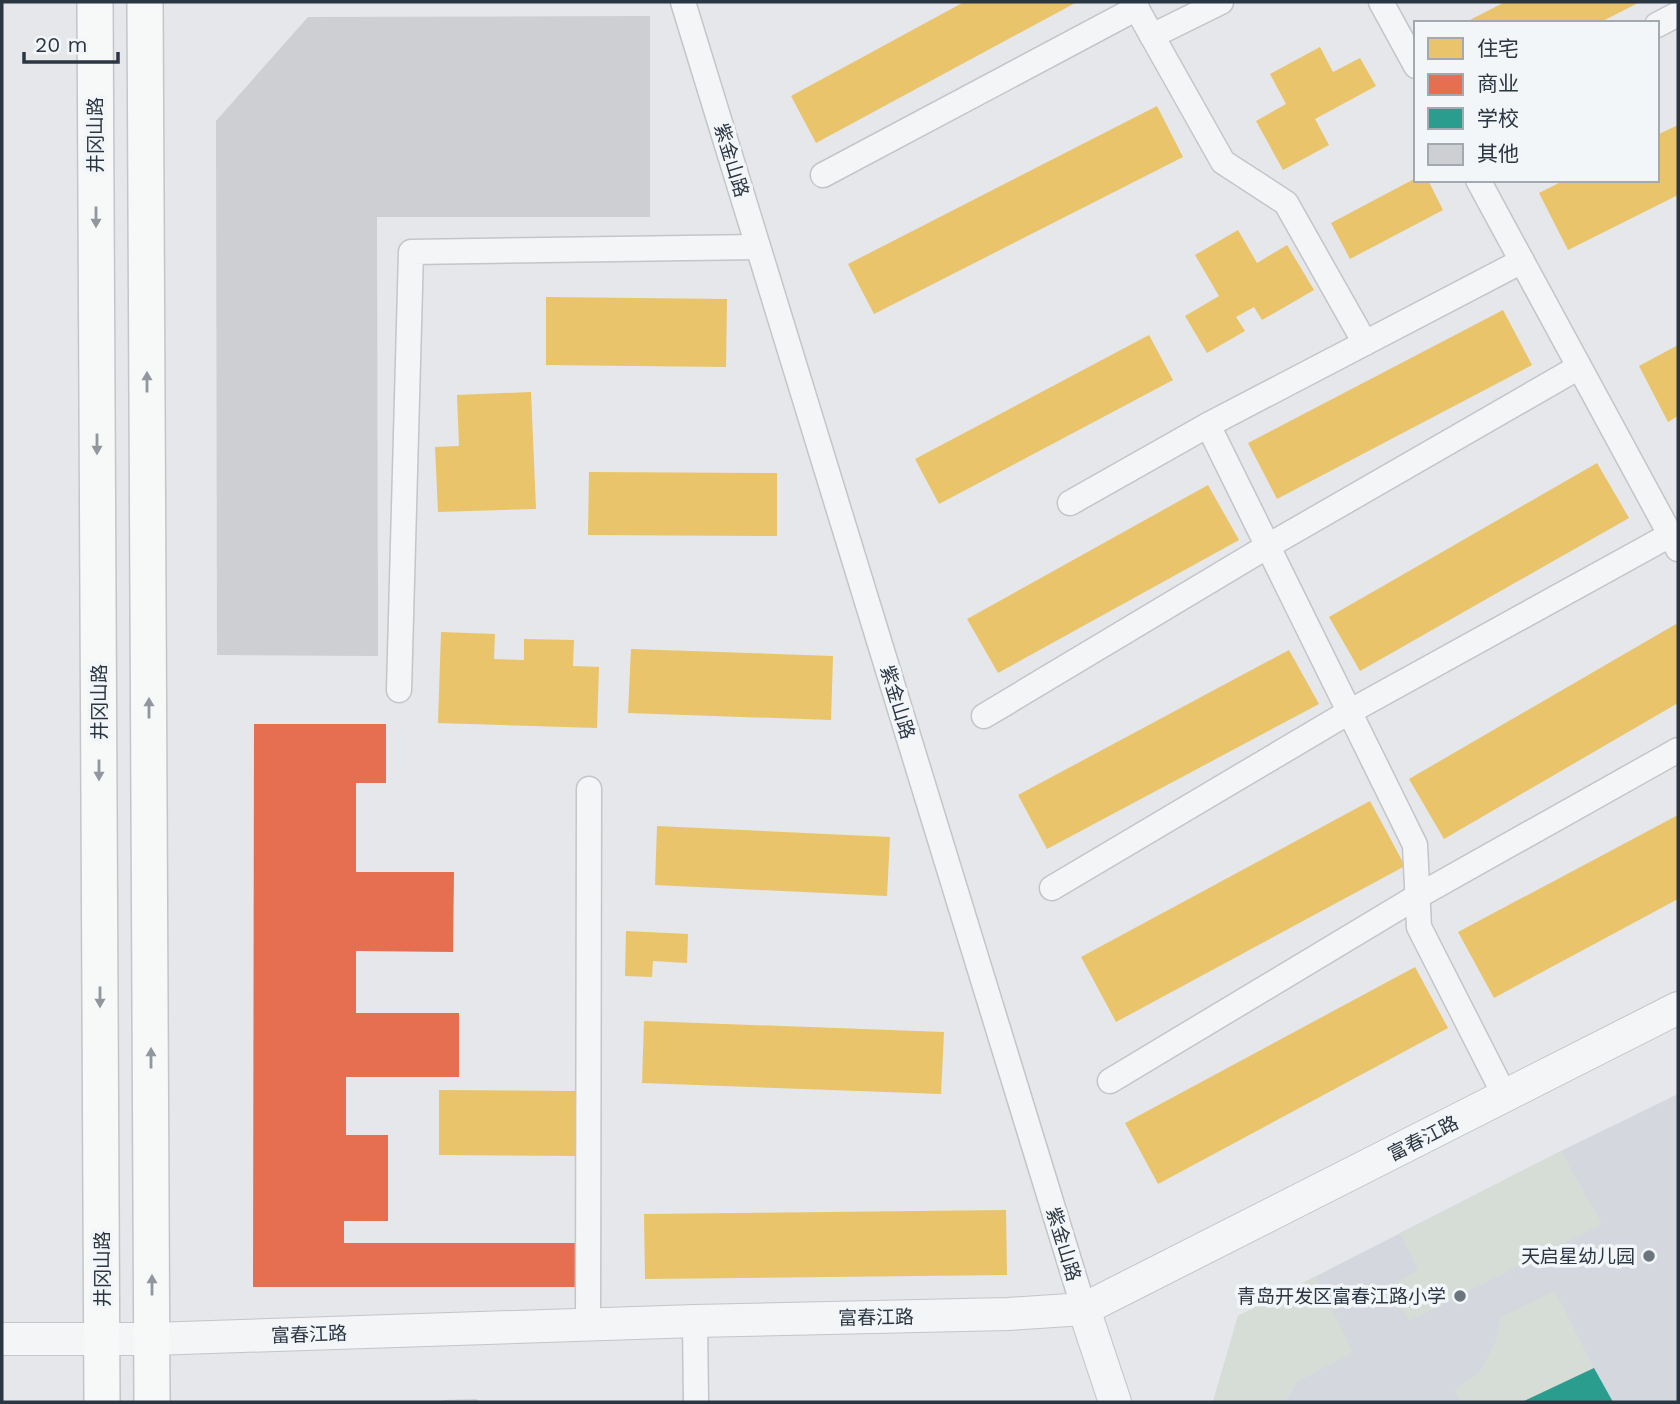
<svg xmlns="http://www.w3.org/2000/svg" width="1680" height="1404" viewBox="0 0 1680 1404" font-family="'Work Sans','Noto Sans SC',sans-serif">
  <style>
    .built { fill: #d4d7dd }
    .green { fill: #d6ddd6 }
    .homes { fill: #e9c46a }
    .shops { fill: #e76f51 }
    .schools { fill: #2a9d8f }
    .building { fill: #cdcfd2 }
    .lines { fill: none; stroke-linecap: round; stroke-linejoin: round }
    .minor-casing { stroke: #c3c5c8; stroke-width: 27 }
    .tertiary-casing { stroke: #c3c5c8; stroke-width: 34 }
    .secondary-casing { stroke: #c3c5c8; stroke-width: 38 }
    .minor { stroke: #f4f5f6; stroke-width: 24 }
    .tertiary { stroke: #f4f5f6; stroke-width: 32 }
    .secondary { stroke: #f7f8f8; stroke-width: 35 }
    .oneway { fill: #91979e }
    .poi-dot { fill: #6c747d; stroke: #f3f6f8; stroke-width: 2.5 }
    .labels { text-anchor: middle; stroke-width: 7; stroke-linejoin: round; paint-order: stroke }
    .street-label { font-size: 19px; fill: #2b3643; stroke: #f3f6f8 }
    .poi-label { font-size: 19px; fill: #2b3643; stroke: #f3f6f8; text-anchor: end }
  </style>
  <rect width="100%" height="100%" fill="#e5e7ea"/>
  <path class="built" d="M1678,1094V1402H1213L1238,1316L1561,1151Z"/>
  <g class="green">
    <path d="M1561,1151L1602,1224L1409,1321L1388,1287L1418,1270L1400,1233Z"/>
    <path d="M1316,1276L1353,1352L1297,1382L1285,1402H1213L1238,1316Z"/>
    <path d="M1555,1291L1594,1368L1522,1402H1461L1454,1390L1481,1370L1495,1343L1501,1317Z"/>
  </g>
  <g class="homes">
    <path d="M964,2H1077L816,143L791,96Z"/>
    <path d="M1505,2H1640L1599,23H1464Z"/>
    <path d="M1320,47L1333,72L1360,58L1376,86L1315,119L1329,145L1283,170L1256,121L1286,104L1270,74Z"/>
    <path d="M1157,106L1183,157L874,314L848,264Z"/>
    <path d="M1678,125V195L1568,250L1539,193L1565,180H1657V135Z"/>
    <path d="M1416,178V180H1428L1443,210L1350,259L1331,223Z"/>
    <path d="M1238,230L1257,263L1287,245L1314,290L1262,320L1254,307L1236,317L1245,331L1207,353L1185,316L1219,296L1195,255Z"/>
    <path d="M546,297L727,299L726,367L546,365Z"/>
    <path d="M1503,310L1532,365L1277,499L1248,443Z"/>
    <path d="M1149,335L1173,380L939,504L915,459Z"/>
    <path d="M1678,345V416L1668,422L1639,366Z"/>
    <path d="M531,392L536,509L438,512L435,447L459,446L457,395Z"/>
    <path d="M1597,463L1629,518L1360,671L1329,617Z"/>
    <path d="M589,472L777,473V536L588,535Z"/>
    <path d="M1208,485L1239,540L998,673L967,619Z"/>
    <path d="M1676,624L1678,627V703L1444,839L1409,779Z"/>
    <path d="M441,632L495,634L494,659L524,660V639L574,640L573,666L599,667L597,728L438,723Z"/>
    <path d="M631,649L833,656L831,720L628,713Z"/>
    <path d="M1289,650L1319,704L1047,849L1018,795Z"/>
    <path d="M1370,801L1405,866L1116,1022L1081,957Z"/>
    <path d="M1678,815V899L1494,998L1458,932Z"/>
    <path d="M657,826L890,837L887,896L655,885Z"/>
    <path d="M626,931L688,934L687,963L653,961L652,977L625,976Z"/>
    <path d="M1415,967L1448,1028L1158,1184L1125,1123Z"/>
    <path d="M644,1021L944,1032L941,1094L642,1083Z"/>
    <path d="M439,1090L575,1091V1156L439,1155Z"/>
    <path d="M1006,1210L1007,1275L645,1279L644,1214Z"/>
  </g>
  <path class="shops" d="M254,724H386V783H356V872H454L453,952L356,951V1013H459V1077H346V1135H388V1221H344V1243H580L579,1287H253Z"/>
  <path class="schools" d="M1594,1368L1613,1402H1522Z"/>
  <g class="building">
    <path d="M650,16V217H377L378,656L217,655L216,121L308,17Z"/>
    <path d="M476,1399L481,1402H443V1400Z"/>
  </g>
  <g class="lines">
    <defs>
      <g id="minor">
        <path d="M683,2L1084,1309"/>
        <path d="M1133,2L1223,162L1286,203L1365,343"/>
        <path d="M1381,2L1416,66"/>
        <path d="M1657,25L1678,14"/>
        <path d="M1152,36L1221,2"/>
        <path d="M823,175L1137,8"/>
        <path d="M1478,180L1678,549"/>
        <path d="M1208,425L1415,845L1419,927L1505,1096"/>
        <path d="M1070,503L1208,425L1522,261"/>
        <path d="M399,690L411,252L758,247"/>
        <path d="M984,716L1268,546L1579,367"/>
        <path d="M1052,888L1349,712L1670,535"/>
        <path d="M1110,1081L1418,896L1678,750"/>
        <path d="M695,1321L696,1402"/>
        <path d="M588,1325L589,789"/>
      </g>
      <g id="tertiary">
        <path d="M1084,1309L1115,1402"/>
        <path d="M2,1339H152L695,1321L1008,1314L1084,1309L1678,1008"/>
      </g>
      <g id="secondary">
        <path d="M95,2L102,1402"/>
        <path d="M145,2L152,1402"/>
      </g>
    </defs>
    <use href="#minor" class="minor-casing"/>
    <use href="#tertiary" class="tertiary-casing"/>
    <use href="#secondary" class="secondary-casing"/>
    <use href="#minor" class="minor"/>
    <use href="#tertiary" class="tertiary"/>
    <use href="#secondary" class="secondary"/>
  </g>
  <defs><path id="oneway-solid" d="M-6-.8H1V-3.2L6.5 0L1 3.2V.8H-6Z" transform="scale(1.75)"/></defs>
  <g class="oneway">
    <use href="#oneway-solid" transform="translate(96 217) rotate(90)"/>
    <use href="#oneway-solid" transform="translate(147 382) rotate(-90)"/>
    <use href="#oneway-solid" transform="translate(97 444) rotate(90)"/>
    <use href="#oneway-solid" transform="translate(149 708) rotate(-90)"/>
    <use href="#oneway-solid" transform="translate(99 770) rotate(90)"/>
    <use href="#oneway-solid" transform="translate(100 997) rotate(90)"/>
    <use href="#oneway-solid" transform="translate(151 1058) rotate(-90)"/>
    <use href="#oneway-solid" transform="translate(152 1285) rotate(-90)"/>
  </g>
  <g class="poi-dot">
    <circle cx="1649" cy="1256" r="7"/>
    <circle cx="1460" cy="1296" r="7"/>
  </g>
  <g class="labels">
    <g class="street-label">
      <text transform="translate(95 135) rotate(-90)" y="7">井冈山路</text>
      <text transform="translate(732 160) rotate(73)" y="7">紫金山路</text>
      <text transform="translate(99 702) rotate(-90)" y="7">井冈山路</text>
      <text transform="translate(898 702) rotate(73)" y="7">紫金山路</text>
      <text transform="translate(1423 1138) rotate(-27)" y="7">富春江路</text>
      <text transform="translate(1064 1244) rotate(73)" y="7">紫金山路</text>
      <text transform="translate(102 1269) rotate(-90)" y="7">井冈山路</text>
      <text transform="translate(876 1317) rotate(-1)" y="7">富春江路</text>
      <text transform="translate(309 1334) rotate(-2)" y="7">富春江路</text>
    </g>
    <g class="poi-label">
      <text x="1635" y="1263">天启星幼儿园</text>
      <text x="1446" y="1303">青岛开发区富春江路小学</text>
    </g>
  </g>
  <rect width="1680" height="1404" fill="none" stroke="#2b3643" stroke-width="7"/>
  <rect x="1414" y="21" width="245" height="161" fill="#f3f6f8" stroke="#a3a9b0" stroke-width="2"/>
  <rect x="1428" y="38" width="35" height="21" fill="#e9c46a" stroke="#a3a9b0" stroke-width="2"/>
  <text x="1477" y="56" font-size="21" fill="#2b3643">住宅</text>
  <rect x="1428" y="74" width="35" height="21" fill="#e76f51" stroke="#a3a9b0" stroke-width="2"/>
  <text x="1477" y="91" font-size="21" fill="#2b3643">商业</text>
  <rect x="1428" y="108" width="35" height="21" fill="#2a9d8f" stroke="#a3a9b0" stroke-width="2"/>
  <text x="1477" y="126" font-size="21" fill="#2b3643">学校</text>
  <rect x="1428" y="144" width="35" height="21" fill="#cdcfd2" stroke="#a3a9b0" stroke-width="2"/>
  <text x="1477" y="161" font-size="21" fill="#2b3643">其他</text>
  <path d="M24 52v10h94v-10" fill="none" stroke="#2b3643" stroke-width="3.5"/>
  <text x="35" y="52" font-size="21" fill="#2b3643" stroke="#f3f6f8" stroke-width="5" paint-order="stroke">20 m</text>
</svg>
